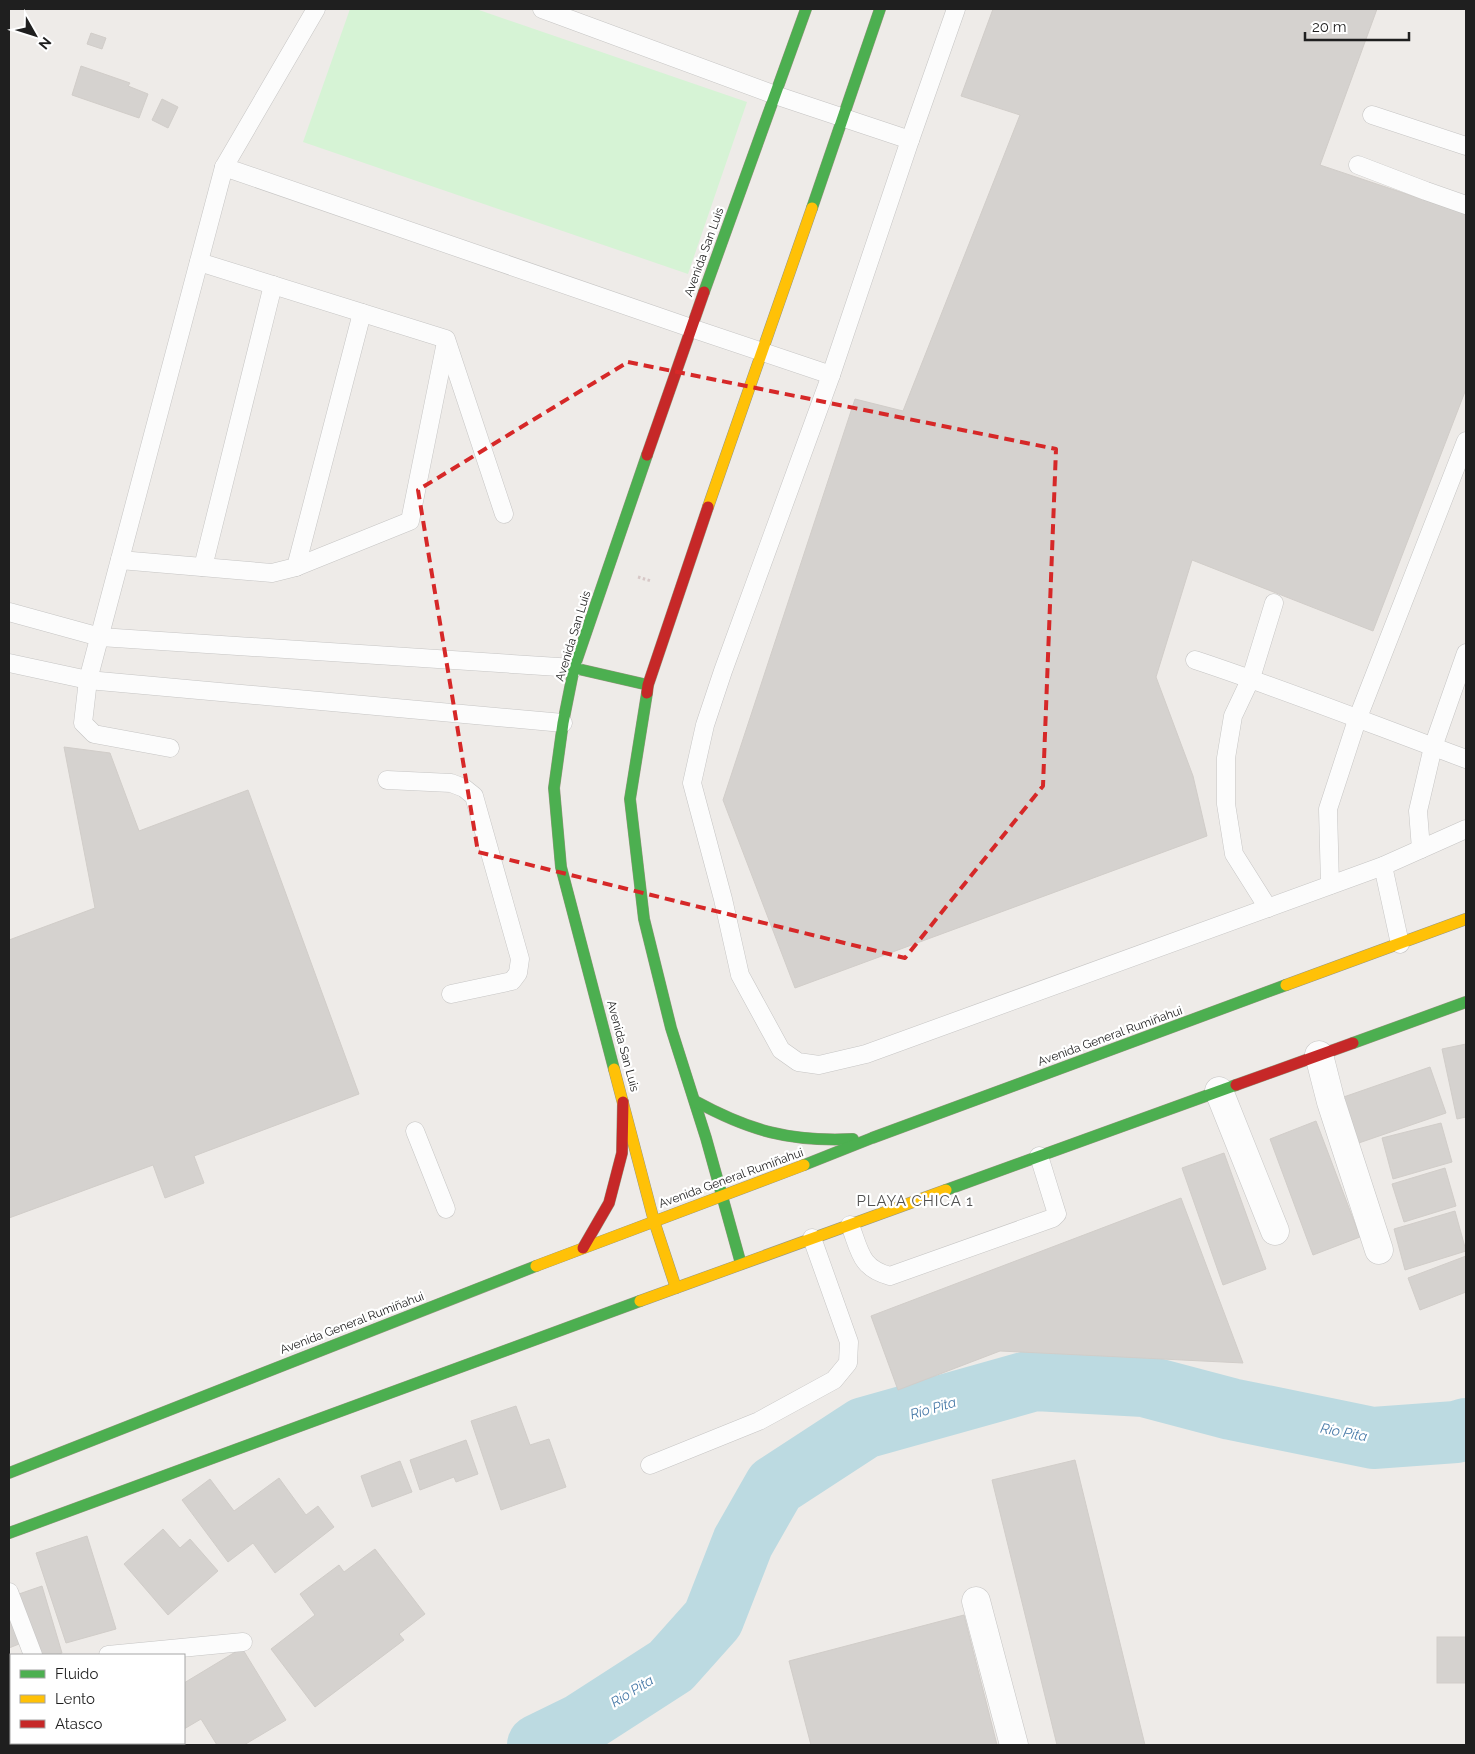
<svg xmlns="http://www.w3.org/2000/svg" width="1475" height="1754" viewBox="0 0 1475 1754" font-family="Raleway,sans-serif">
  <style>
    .park { fill: #d6f3d5 }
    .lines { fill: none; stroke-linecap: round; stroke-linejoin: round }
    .river { stroke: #bcdae1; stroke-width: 62 }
    .building { fill: #d5d2cf; stroke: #d1cdc9 }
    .lane-casing { stroke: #c6c5c4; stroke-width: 19 }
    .street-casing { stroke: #c6c5c4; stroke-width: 29 }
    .fast-casing { stroke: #979780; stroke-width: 12 }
    .slow-casing { stroke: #979780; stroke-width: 12 }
    .jam-casing { stroke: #979780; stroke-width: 12 }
    .path { stroke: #d7c8c7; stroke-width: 3; stroke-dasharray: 2.5 2.5; stroke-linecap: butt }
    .lane { stroke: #fcfcfc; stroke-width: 18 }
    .street { stroke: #fcfcfc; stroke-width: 28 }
    .fast { stroke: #4caf50; stroke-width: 11 }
    .slow { stroke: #ffc107; stroke-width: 11 }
    .jam { stroke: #c62828; stroke-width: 11 }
    .marked { fill: none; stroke: #d62828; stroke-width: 4; stroke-dasharray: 10 6; stroke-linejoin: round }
    .labels { text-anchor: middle; stroke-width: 4.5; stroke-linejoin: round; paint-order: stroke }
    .street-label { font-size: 12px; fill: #1f1f1f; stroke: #fff }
    .water-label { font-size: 14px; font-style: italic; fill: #487aa8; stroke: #fff }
    .quarter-label { font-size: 15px; letter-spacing: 1px; fill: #525252; stroke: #fff }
  </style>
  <rect width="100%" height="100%" fill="#eeebe8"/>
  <path class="park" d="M350,9H476L747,102L688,274L303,142Z"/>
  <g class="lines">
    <path class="river" d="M538,1745L581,1724L671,1666L713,1619L743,1542L775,1486L864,1428L1035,1380L1144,1386L1231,1409L1373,1438L1456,1432L1466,1429"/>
  </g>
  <g class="building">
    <path d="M993,9H1377L1320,165L1466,214V389L1373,631L1192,560L1156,677L1193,776L1207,836L795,988L723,800L855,399L903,411L1020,115L961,96Z"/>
    <path d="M91,33L106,38L102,49L87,44Z"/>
    <path d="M81,66L130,83L128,86L148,94L139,118L72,95Z"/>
    <path d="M162,99L178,107L168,128L152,120Z"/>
    <path d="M64,747L110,753L139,831L248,790L359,1094L194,1156L204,1183L165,1198L153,1165L9,1218V940L95,908Z"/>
    <path d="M1466,1044V1117L1457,1119L1442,1049Z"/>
    <path d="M1430,1067L1446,1113L1350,1146L1335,1100Z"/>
    <path d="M1316,1121L1360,1237L1313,1255L1270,1139Z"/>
    <path d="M1441,1123L1452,1162L1393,1179L1382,1138Z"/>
    <path d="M1224,1153L1266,1269L1223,1285L1182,1168Z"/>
    <path d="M1445,1168L1456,1206L1404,1222L1392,1184Z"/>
    <path d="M1181,1198L1243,1363L1000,1351L898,1390L871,1316Z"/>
    <path d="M1455,1211L1466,1251L1405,1270L1394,1229Z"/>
    <path d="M1466,1256V1292L1420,1310L1408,1278Z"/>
    <path d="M516,1406L530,1445L549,1439L566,1487L501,1510L471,1421Z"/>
    <path d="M466,1440L478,1474L456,1482L454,1477L420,1490L410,1460Z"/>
    <path d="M1075,1460L1145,1745H1057L992,1480Z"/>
    <path d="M400,1461L412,1492L372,1507L361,1476Z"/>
    <path d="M279,1478L306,1515L318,1506L334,1527L275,1573L253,1543L228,1562L182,1500L210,1479L234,1511Z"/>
    <path d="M163,1529L180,1548L190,1539L218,1571L168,1615L124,1564Z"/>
    <path d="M87,1536L116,1629L66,1643L36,1553Z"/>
    <path d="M375,1549L425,1614L399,1634L404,1640L315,1707L271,1649L315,1615L300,1594L339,1565L344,1572Z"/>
    <path d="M42,1586L62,1653L54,1655H35L16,1595Z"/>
    <path d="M9,1600L24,1642L9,1648Z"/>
    <path d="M964,1615L997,1745H811L789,1661Z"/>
    <rect x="1437" y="1637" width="29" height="46"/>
    <path d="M242,1648L286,1720L244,1745H217L201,1719L184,1729V1683Z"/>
    <path d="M38,1743H107V1745H39Z"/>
    <rect x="116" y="1743" width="46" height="2"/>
  </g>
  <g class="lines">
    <defs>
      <g id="lane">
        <path d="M316,9L224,167L691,328L831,375L910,140L775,95L542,9"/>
        <path d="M1372,115L1466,146"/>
        <path d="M910,140L956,9"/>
        <path d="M1358,165L1426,191L1466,205"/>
        <path d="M199,262L446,339L504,514"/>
        <path d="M831,375L723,671L705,725L692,783L723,899L740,975L781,1050L798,1062L819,1065L866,1054L1383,866L1466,829"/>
        <path d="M120,560L272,573L296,567L362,313"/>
        <path d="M203,567L273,285"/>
        <path d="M296,567L410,521L446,342"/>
        <path d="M9,612L100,637L574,668"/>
        <path d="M1195,660C1286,690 1376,726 1466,759"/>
        <path d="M9,663L88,680L563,723"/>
        <path d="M170,748L94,734L83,723L88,680L224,167"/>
        <path d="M387,780L451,783L464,788L474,796L520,959L518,973L512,981L451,994"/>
        <path d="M1421,849L1418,811L1433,747L1466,653"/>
        <path d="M1383,866L1400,944"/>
        <path d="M1330,885L1328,809L1357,720L1466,441"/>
        <path d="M1268,908L1234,854L1226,804V758L1233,716L1251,678L1274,603"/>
        <path d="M415,1131L446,1209"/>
        <path d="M850,1225C860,1251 860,1268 890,1276L1053,1218L1057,1214L1056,1211L1039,1156"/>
        <path d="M650,1465L759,1421L834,1380L848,1363L849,1342L812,1238"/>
        <path d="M9,1592L33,1655"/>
        <path d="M108,1655L243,1642"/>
        <path d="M9,1685L11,1683"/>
      </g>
      <g id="street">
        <path d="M1319,1055L1331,1102L1379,1250"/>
        <path d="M1219,1091L1275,1231"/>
        <path d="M976,1601L1014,1745"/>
      </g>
      <g id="fast">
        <path d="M812,208L880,9"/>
        <path d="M704,292L806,9"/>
        <path d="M574,668L648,685"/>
        <path d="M647,693L630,799L644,919L671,1028L706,1138L741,1264"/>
        <path d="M1353,1043L1466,1002"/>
        <path d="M614,1069L561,867L554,788L563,723L574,668L647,455"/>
        <path d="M695,1101C750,1131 790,1142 853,1139"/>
        <path d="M804,1165L872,1138L1286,985"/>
        <path d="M946,1190L1236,1085"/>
        <path d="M9,1473L536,1266"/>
        <path d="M9,1533L640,1301"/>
      </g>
      <g id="slow">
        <path d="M708,507L812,208"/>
        <path d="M1286,985L1466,919"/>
        <path d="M614,1069L654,1221L676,1288"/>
        <path d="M536,1266L804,1165"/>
        <path d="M640,1301L946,1190"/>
      </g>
      <g id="jam">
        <path d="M647,455L704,292"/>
        <path d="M647,693L648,685L708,507"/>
        <path d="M1236,1085L1353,1043"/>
        <path d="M583,1248L609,1203L622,1153L623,1102"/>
      </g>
    </defs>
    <use href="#lane" class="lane-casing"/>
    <use href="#street" class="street-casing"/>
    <use href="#fast" class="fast-casing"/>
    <use href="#slow" class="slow-casing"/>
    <use href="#jam" class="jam-casing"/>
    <path class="path" d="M638,577L651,581"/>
    <use href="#lane" class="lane"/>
    <use href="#street" class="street"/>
    <use href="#fast" class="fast"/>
    <use href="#slow" class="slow"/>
    <use href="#jam" class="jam"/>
  </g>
  <path class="marked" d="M628,362L1056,449L1043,786L905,958L478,852L418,490Z"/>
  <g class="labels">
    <g class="street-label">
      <text transform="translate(704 252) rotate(-70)" y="4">Avenida San Luis</text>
      <text transform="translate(573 636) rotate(-73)" y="4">Avenida San Luis</text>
      <text transform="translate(1110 1036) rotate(-20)" y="4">Avenida General Rumiñahui</text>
      <text transform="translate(623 1046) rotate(75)" y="4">Avenida San Luis</text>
      <text transform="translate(731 1178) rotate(-20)" y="4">Avenida General Rumiñahui</text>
      <text transform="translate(352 1323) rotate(-21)" y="4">Avenida General Rumiñahui</text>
    </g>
    <g class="water-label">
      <text transform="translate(933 1408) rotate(-16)" y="5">Río Pita</text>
      <text transform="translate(1344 1432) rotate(11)" y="5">Río Pita</text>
      <text transform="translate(632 1691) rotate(-32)" y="5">Río Pita</text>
    </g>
    <g class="quarter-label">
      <text x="915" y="1206">PLAYA CHICA 1</text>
    </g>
  </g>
  <rect width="1475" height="1754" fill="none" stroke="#1f1f1f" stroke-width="20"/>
  <rect x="10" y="1654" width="175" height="90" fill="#ffffff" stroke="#a5a5a5"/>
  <rect x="20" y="1670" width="25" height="8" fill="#4caf50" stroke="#a5a5a5"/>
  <text x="55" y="1679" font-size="15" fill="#1f1f1f">Fluido</text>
  <rect x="20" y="1695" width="25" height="8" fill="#ffc107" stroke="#a5a5a5"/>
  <text x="55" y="1704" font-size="15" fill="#1f1f1f">Lento</text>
  <rect x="20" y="1720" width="25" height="8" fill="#c62828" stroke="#a5a5a5"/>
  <text x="55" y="1729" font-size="15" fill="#1f1f1f">Atasco</text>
  <g transform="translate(35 35) rotate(129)" stroke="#ffffff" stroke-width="4" paint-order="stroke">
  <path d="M0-4L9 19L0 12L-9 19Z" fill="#1f1f1f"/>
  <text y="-8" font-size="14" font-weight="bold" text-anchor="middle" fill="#1f1f1f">N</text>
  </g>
  <path d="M1305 32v8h104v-8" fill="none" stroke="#1f1f1f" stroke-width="2.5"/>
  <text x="1312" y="32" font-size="15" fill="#1f1f1f" stroke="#ffffff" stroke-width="4" paint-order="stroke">20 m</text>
</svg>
